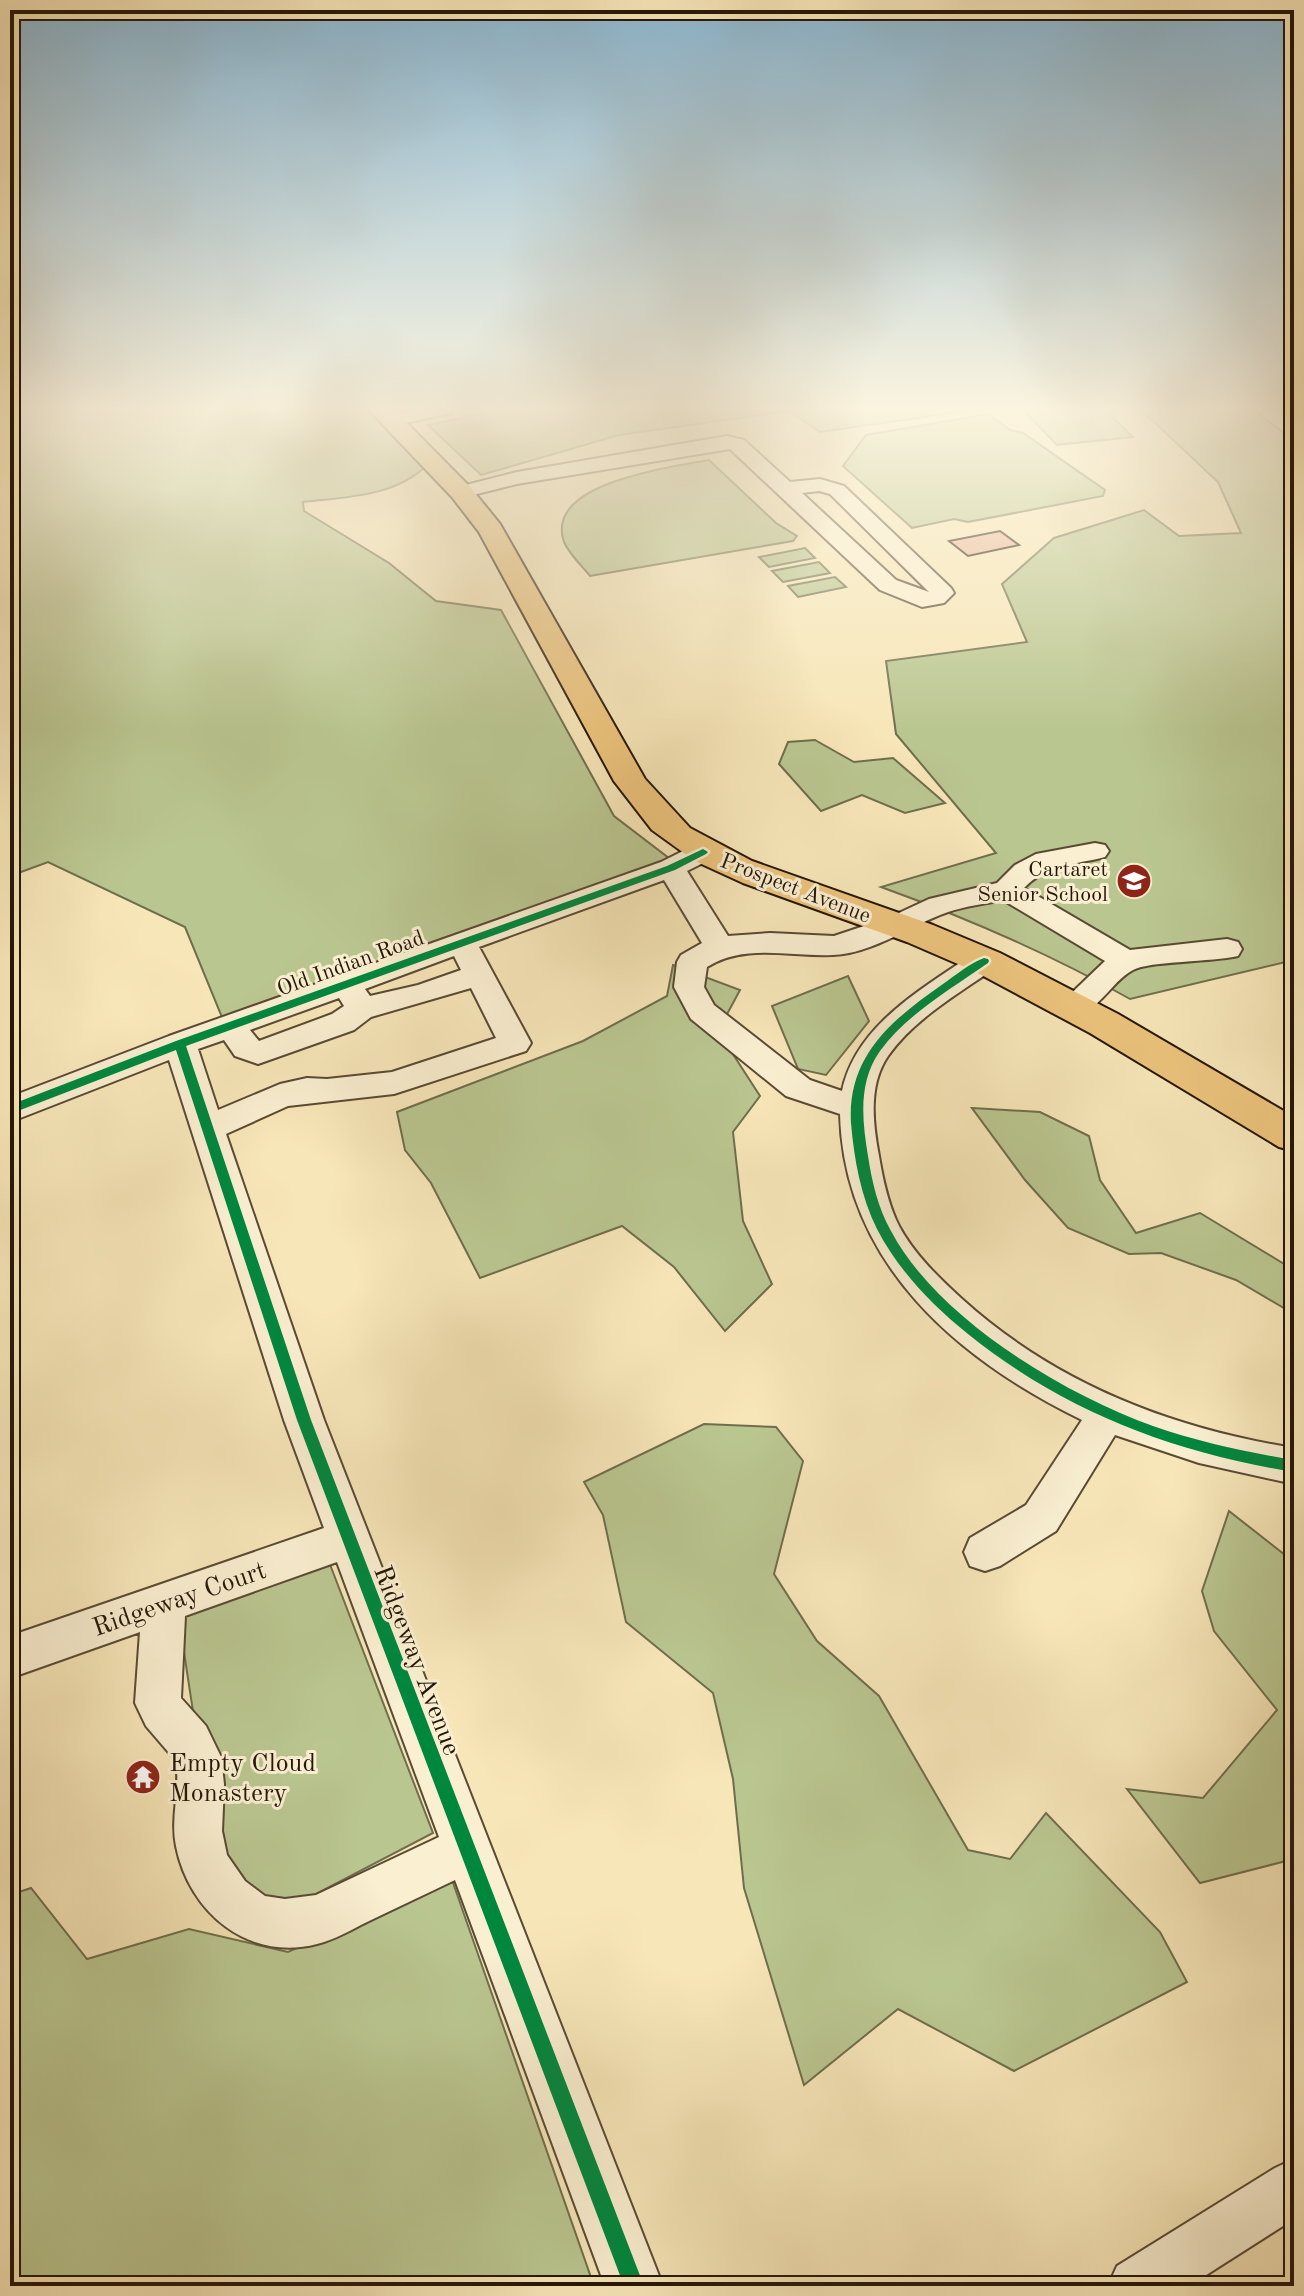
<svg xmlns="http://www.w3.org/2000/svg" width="1304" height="2296" viewBox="0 0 1304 2296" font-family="'Old Standard TT',serif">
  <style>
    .green { fill: #bac690; stroke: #6f6e4c; stroke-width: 2 }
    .building { fill: #edb79c; stroke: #241608; stroke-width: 2 }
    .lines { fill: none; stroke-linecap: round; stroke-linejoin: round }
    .minor-casing { stroke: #594a34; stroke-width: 4 }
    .major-casing { stroke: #241608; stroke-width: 4 }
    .minor { fill: #faefd1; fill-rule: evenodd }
    .major { fill: #ecc37c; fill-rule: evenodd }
    .cycleway-casing { stroke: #faefd1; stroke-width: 5 }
    .cycleway { fill: #00873e; fill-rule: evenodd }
    .labels { text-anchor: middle; stroke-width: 6; stroke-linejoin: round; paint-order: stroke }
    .poi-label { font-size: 22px; fill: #241608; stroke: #faefd1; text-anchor: end }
    .street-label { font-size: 22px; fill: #241608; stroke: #faefd1 }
    .near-street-label { font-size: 26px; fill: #241608; stroke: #faefd1 }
    .near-poi-label { font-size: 26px; fill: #241608; stroke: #faefd1; text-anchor: start }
  </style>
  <rect width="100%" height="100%" fill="#f7e6b8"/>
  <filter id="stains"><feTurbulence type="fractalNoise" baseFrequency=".0025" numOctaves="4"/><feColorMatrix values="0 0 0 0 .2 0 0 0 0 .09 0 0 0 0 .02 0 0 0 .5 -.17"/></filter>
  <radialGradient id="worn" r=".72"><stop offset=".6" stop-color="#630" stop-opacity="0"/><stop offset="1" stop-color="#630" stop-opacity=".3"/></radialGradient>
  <g class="green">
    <path d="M10,409H370L427,465C395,497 345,497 303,502L304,511L389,563L436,601L501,610L614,816L674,862L226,1027L185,927L48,862L10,876Z"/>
    <path d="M503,409H981L820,432L789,411L619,435L481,475L428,425Z"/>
    <path d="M1022,409H1104L1133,437L1057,445Z"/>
    <path d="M1140,409H1269L1294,427V960L1130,999C1050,954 967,918 881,887L996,853L896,734L886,661L1027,642L1002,584L1054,538L1144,510L1179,536L1241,533L1218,482Z"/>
    <path d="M988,414L1010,430L1023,433L1105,490L1103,496L968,522L954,519L912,528L843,466L866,435Z"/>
    <path d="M709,460L776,523L797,536L793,541L590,576C582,566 569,554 564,542C543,482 674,467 709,460Z"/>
    <path d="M805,548L815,558L769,567L759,557Z"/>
    <path d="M819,562L830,573L783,582L772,571Z"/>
    <path d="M835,577L846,587L798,597L788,586Z"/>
    <path d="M815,740L854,762L893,758L945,803L905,813L862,795L821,811L779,764L788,742Z"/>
    <path d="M673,965L740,990L718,1031L760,1096L733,1132L743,1221L772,1284L725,1331L674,1267L622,1226L480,1278L431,1183L405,1150L397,1112L583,1041L667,996Z"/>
    <path d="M848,976L869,1021L826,1075L798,1069L772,1006Z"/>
    <path d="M972,1108L1040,1112L1089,1136L1100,1180L1136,1233L1200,1213L1294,1270V1314L1236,1280L1161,1253L1129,1254L1068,1228L1025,1180Z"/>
    <path d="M704,1424L776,1427L803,1461L774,1574L817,1641L879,1696L968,1850L1010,1859L1046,1813L1160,1932L1187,1982L1014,2071L898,2009L804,2085L744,1888L733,1779L713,1693L626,1622L603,1515L584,1482Z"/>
    <path d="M1229,1511L1294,1562V1859L1200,1883L1127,1789L1203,1798L1277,1710L1214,1631L1202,1591Z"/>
    <path d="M326,1554L433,1833L295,1905L239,1893C205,1805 192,1710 179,1616Z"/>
    <path d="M451,1877L594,2286H10V1895L31,1888L87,1959L189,1929L288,1952Z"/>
  </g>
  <path class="building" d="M1000,531L1019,545L968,556L949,541Z"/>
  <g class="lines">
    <defs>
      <g id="minor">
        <path d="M418,409H453L451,413L391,426L381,420L384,416Z"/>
        <path d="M1254,409H1275L1294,421V436L1287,434Z"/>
        <path d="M727,436L744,440L790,482L820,479L844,486L951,588L954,593L944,603L922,607L880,590L730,449L517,484L461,498L451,492L454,488L517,472ZM819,491L830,494L929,592L896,580L802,493Z"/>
        <path d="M1095,843L1105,845L1109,851L1105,857C1074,865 1047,864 1024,888L1130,950L1227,939L1238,942L1242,949L1238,956C1213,962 1149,961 1133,970C1108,983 1095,1022 1063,1013L1058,1006L1105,961L1003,900C985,904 966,906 948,912C913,924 872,954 833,955C790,957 745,943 707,967L704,987L714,1005L810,1080L842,1091C856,1025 922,989 973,954L984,951L995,954L999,961L995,968C958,994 914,1019 888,1056C868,1085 873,1124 879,1156C883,1180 888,1204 899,1226C914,1254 939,1278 962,1299C1056,1384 1170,1428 1294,1448V1484L1199,1463L1115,1435L1056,1531L1000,1566L985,1571L970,1566L964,1552L970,1538L1026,1505L1082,1420C957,1359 844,1263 840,1114L786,1096L691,1019L674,987L677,962L681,955L702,943L664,880L479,947L531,1043L526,1051L394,1094L288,1106L226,1134L324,1420L663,2286H605L455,1880C426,1894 396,1908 367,1922C351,1930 334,1940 317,1944C248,1962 189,1912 176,1846C170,1817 181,1789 176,1761L146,1726L135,1703L140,1632L10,1678V1636L324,1528L284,1420L169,1060L10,1122V1097L169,1036L661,862L693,846L703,844L713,846L717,852L713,858L687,871L728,936L770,933L834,936L888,918L929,899L997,883L1015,865L1036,854ZM454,956L461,970L418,985L370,996L365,989ZM471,988L496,1038L392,1072L327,1079L307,1078L280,1084L218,1110L198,1049L224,1040L235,1056L258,1064L354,1030L371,1017ZM339,998L344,1006L332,1014L259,1041L250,1030ZM337,1562L439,1837L316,1895L285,1899L265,1896L245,1881L227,1855L222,1831L224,1784L221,1757L206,1726L181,1698L185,1616Z"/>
        <path d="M1294,2159V2219L1189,2286H1108L1117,2266L1275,2168Z"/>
      </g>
      <path id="major" d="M368,409H393L470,487L500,524L645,779L690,828L752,861L933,925L1000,953L1118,1014L1294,1117V1151L1279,1147L1090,1033L974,971L907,942L743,883L695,861L652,830L614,781L479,532L452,497Z"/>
    </defs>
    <use href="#minor" class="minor-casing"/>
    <use href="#major" class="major-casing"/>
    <use href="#minor" class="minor"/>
    <use href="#major" class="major"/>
    <defs>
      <g id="cycleway">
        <path d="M703,849L708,852L706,854L675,870L186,1046L311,1420L644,2286H624L297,1420L176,1050L10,1114V1105L176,1041L667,866Z"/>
        <path d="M984,958L988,959L989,961L988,963C951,989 907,1014 880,1051C858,1082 862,1120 868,1156C872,1182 878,1208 891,1231C937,1318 1062,1393 1153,1426C1199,1442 1246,1452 1294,1460V1472C1172,1452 1065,1412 968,1334C932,1305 898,1270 877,1229C861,1197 854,1159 851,1123C847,1055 893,1019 943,984C956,975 970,963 984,958Z"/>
      </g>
    </defs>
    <use href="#cycleway" class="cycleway-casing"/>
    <use href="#cycleway" class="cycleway"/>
  </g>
  <linearGradient id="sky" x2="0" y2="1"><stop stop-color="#8bb8d4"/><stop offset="0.56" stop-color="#fbf4df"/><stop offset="1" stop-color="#fbf4df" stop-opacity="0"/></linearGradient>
  <rect width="1304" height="730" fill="url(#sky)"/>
  <defs>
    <symbol id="school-disc" viewBox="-11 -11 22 22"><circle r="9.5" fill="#8f2418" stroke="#faefd1"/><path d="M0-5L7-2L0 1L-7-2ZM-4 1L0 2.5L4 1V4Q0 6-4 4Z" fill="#fff"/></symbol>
    <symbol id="temple-disc" viewBox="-11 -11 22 22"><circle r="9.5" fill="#8f2418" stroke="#faefd1"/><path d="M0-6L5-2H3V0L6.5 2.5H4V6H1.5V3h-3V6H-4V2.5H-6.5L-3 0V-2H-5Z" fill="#fff"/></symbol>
  </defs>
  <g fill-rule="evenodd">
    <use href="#school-disc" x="1114" y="861" width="40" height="40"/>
    <use href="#temple-disc" x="123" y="1757" width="40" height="40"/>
  </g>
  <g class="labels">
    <g class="poi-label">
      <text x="1108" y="876">Cartaret<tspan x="1108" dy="25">Senior School</tspan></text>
    </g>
    <g class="street-label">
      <text transform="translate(796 887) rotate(21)" y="8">Prospect Avenue</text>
      <text transform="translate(350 962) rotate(-20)" y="8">Old Indian Road</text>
    </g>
    <g class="near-street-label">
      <text transform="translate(179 1598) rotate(-19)" y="9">Ridgeway Court</text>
      <text transform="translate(418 1660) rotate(69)" y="9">Ridgeway Avenue</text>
    </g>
    <g class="near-poi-label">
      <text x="169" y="1771">Empty Cloud<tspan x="169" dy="30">Monastery</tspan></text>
    </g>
  </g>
  <rect width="1304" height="2296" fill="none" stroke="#f7e6b8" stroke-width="40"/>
  <rect x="12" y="12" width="1280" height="2272" fill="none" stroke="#241608" stroke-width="4"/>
  <rect x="20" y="20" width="1264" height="2256" fill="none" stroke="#241608" stroke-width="2"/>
  <rect width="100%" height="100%" filter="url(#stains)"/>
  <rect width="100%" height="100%" fill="url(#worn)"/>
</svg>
